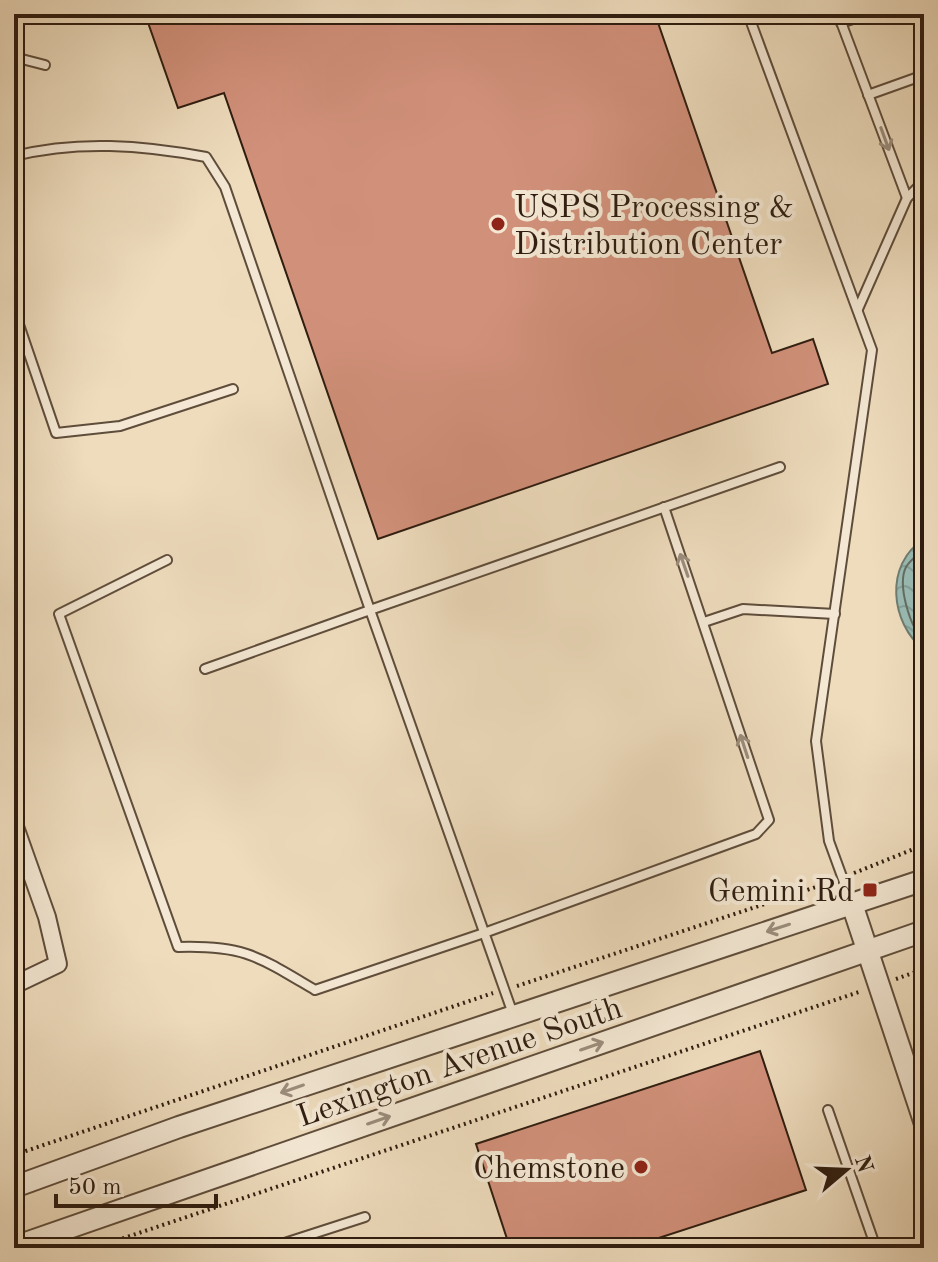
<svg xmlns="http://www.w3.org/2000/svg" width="938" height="1262" viewBox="0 0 938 1262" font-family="'Old Standard TT',serif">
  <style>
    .water { fill: url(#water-waves); stroke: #6f7c72; stroke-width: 2 }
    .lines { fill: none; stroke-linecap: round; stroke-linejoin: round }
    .shore { stroke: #646c62; stroke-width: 2 }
    .building { fill: #d1907a; stroke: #2f1d10; stroke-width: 2 }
    .service-casing { stroke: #5f4d3b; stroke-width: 12 }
    .minor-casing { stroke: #5f4d3b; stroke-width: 20 }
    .tertiary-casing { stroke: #5f4d3b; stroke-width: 24 }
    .path { stroke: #2f1d10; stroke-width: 4; stroke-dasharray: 2 4; stroke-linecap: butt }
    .service { stroke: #f4e8d4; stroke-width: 8 }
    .minor { stroke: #f4e8d4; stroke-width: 16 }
    .tertiary { stroke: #f4e8d4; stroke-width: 20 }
    .oneway { stroke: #9b8d7c }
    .poi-dot { fill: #8f2418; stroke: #f4e8d4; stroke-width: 3 }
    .labels { text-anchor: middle; stroke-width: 8; stroke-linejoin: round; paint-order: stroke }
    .poi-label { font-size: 32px; fill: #2f1d10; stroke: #f4e8d4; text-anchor: end }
    .street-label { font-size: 32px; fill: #2f1d10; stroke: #f4e8d4 }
  </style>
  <defs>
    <pattern id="water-waves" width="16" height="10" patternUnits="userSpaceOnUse" patternTransform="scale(2)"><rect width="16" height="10" fill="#99bbb3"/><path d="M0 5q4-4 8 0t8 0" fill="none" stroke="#84a099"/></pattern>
  </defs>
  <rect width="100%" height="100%" fill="#eedcbd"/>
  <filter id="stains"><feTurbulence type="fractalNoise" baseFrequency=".0025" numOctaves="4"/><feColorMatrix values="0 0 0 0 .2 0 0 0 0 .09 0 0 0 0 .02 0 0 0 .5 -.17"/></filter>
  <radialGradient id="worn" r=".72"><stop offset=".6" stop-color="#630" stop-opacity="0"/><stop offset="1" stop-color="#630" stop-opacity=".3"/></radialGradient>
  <path class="water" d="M924,539V650C890,623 884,564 924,539Z"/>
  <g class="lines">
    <path class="shore" d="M924,548C919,554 910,560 906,567C897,585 910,628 924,640"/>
  </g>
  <g class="building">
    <path d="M145,14H655L772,353L813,339L828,384L378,539L224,93L178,108Z"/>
    <path d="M760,1051L806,1190L628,1248H510L476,1144Z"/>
  </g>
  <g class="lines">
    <defs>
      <g id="service">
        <path d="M748,14L872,350L816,741L829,841L852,904"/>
        <path d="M838,14L907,198"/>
        <path d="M841,23L867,14"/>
        <path d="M14,57L45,65"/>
        <path d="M868,95L924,75"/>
        <path d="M14,156C78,140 142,145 206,157L225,187L370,610L780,467"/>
        <path d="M858,309L907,198L924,181"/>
        <path d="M14,310L56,433L120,426L233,389"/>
        <path d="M167,560L59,614L178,947C245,945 259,957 315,990L484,933L756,834L769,820L664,507"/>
        <path d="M704,622L743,609L835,614"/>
        <path d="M205,669L370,610L513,1014"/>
        <path d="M828,1110L876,1248"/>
        <path d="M269,1248L365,1217"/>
      </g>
      <path id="minor" d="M14,824L47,917L58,964L14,985"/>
      <g id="tertiary">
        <path d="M852,904L924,1121"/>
        <path d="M14,1187L179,1127L924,880"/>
        <path d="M14,1247L924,931"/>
      </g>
    </defs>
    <use href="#service" class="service-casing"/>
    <use href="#minor" class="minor-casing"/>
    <use href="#tertiary" class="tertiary-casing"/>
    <g class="path">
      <path d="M854,873L924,845"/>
      <path d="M896,979L924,969"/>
      <path d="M517,986L831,882"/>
      <path d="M14,1155L493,993"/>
      <path d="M94,1248L862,991"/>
    </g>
    <use href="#service" class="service"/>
    <use href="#minor" class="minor"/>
    <use href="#tertiary" class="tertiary"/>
  </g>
  <defs><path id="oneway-shaft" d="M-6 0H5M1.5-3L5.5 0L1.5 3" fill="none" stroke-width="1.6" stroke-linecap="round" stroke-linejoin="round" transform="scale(2)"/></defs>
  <g class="oneway">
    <use href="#oneway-shaft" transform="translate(885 139) rotate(70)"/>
    <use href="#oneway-shaft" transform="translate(684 565) rotate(-109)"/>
    <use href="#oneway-shaft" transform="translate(744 746) rotate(-108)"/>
    <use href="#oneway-shaft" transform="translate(778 928) rotate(162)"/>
    <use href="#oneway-shaft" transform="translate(592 1046) rotate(-19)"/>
    <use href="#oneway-shaft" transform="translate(292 1089) rotate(161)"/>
    <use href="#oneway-shaft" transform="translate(379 1120) rotate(-19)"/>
  </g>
  <g class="poi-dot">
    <circle cx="498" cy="224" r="8"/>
    <rect x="862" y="882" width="16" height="16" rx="4"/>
    <circle cx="641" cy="1167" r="8"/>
  </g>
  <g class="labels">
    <g class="poi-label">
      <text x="514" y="217" text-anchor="start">USPS Processing &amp;<tspan x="514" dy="37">Distribution Center</tspan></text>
      <text x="854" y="901">Gemini Rd</text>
      <text x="625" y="1178">Chemstone</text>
    </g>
    <g class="street-label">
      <text transform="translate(459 1061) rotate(-19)" y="11">Lexington Avenue South</text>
    </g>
  </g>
  <rect width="938" height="1262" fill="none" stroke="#eedcbd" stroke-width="48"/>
  <rect x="16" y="16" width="906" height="1230" fill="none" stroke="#2f1d10" stroke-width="4"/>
  <rect x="24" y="24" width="890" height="1214" fill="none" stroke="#2f1d10" stroke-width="2"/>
  <g transform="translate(846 1170) rotate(71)" stroke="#f4e8d4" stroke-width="6" paint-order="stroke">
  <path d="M0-6L14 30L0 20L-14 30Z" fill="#2f1d10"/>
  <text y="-12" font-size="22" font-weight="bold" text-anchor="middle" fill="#2f1d10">N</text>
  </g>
  <path d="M56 1194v12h160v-12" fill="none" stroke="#2f1d10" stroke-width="4"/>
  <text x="68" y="1194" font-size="24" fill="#2f1d10" stroke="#f4e8d4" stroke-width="6" paint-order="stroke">50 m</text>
  <rect width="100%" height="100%" filter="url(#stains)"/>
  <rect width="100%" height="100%" fill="url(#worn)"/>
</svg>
